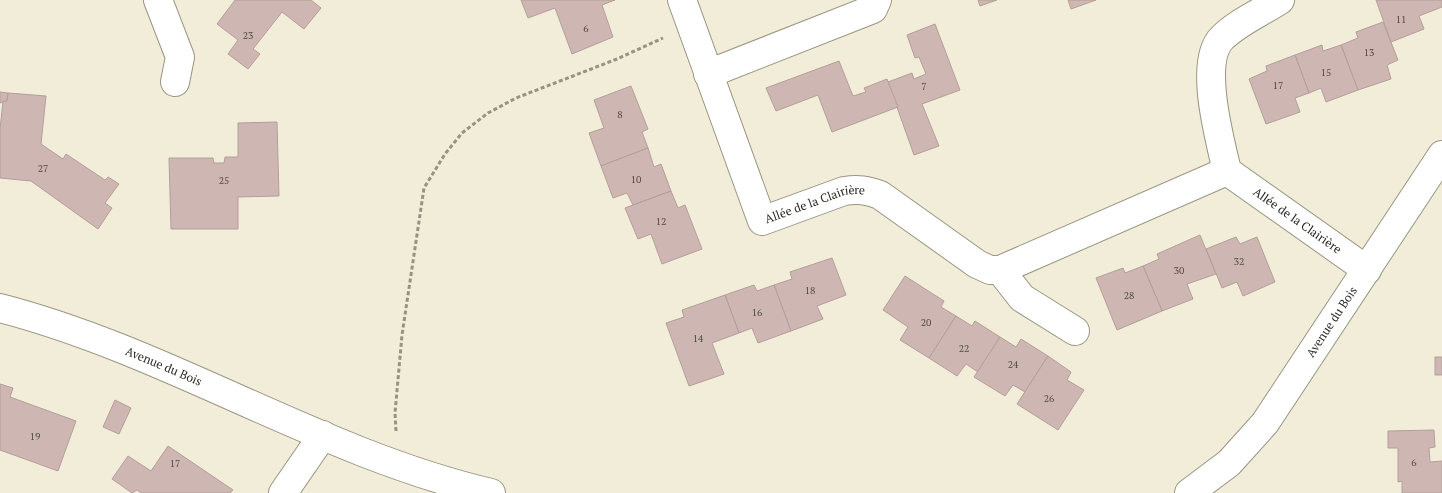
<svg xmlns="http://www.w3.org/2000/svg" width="1442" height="493" viewBox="0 0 1442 493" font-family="'PT Serif',serif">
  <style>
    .building { fill: #ceb7b3; stroke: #b49e9a }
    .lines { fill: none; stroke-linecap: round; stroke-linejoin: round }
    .street-casing { stroke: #9a9583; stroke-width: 30 }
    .path { stroke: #969284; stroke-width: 3; stroke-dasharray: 4 2.5; stroke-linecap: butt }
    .street { stroke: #fff; stroke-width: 28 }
    .labels { text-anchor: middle; stroke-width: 4.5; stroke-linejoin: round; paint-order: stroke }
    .number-label { font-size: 10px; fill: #534c45 }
    .street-label { font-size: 12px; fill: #2a2820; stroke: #f2edd9 }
  </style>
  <rect width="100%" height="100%" fill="#f2edd9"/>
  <g class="building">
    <path d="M235,0H311L321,8L304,29L282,12L253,49L260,54L248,69L228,54L238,40L217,24Z"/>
    <path d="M521,0H615L602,5L613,37L572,54L555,8L528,18Z"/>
    <path d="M978,0H997L980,6Z"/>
    <path d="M1068,0H1096L1071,9Z"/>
    <path d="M1376,0H1442V7L1419,16L1424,29L1391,42Z"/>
    <path d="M1383,22L1398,60L1387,65L1391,79L1358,90L1341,45L1358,38L1356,32Z"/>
    <path d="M935,24L960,90L922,104L939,146L914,155L888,82L912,73L914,79L926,74L919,57L915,58L907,35Z"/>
    <path d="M1322,45L1323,51L1341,45L1358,90L1326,102L1321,88L1309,93L1295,55Z"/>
    <path d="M1295,55L1309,93L1295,98L1300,112L1266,124L1249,79L1267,71L1266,66Z"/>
    <path d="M839,61L853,96L866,92L864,88L887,79L898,107L832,132L818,95L776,111L766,88Z"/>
    <path d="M631,86L648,129L642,132L648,148L601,166L589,133L604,128L594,100Z"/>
    <path d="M0,92L8,93L7,101L0,103Z"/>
    <path d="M8,93L46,96L41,144L63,159L66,154L105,180L108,177L119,184L105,203L112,208L98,229L31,181L0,178V129L3,101H7Z"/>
    <path d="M277,122L279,196L238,197V229H171L169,158H213L214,163H224L225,157H238V123Z"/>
    <path d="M648,148L654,167L661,164L671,191L633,205L627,193L613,198L601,166Z"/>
    <path d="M671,191L678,208L685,205L702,249L662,264L651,234L638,239L625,208Z"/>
    <path d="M1200,235L1216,274L1187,284L1193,299L1162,311L1143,266L1159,259L1157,254Z"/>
    <path d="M1236,237L1240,244L1257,237L1275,282L1243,296L1237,282L1222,288L1206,249Z"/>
    <path d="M832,258L846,295L817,306L823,319L791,331L774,285L792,279L790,272Z"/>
    <path d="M1143,266L1162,311L1117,330L1096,278L1123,268L1125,273Z"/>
    <path d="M905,276L944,301L941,307L956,316L929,358L900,340L908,327L883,310Z"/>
    <path d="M754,285L757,291L774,285L791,331L758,343L752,328L739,333L725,295Z"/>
    <path d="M725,295L739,333L712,343L724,374L689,386L666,323L684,317L682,310Z"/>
    <path d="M956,316L972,326L975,321L1000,337L978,372L966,364L957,376L929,358Z"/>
    <path d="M1000,337L1016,347L1021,339L1048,356L1025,392L1013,385L1005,396L974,377Z"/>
    <path d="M1048,356L1071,372L1067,380L1084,390L1058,430L1017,404Z"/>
    <rect x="1435" y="357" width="7" height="18"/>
    <path d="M0,384L13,388L10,397L76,421L58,471L0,450Z"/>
    <path d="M115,400L131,408L119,434L103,427Z"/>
    <path d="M1434,430L1435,447L1429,448L1430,462L1442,461V493H1402V481L1398,482V448H1388V431Z"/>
    <path d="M168,446L233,490L230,493H141L137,490L132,493L112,479L128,456L151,471Z"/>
  </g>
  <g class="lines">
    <defs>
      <g id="street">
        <path d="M158,0L180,57L175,82"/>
        <path id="s1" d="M682,0L762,221L844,191C858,189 867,190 880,195L977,264L990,270H1000L1227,171L1367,270"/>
        <path d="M708,74L873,9L877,0"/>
        <path d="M1227,171C1220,140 1198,62 1222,38C1238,22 1262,12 1280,0"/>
        <path d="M1000,270L1022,298L1075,331"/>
        <path id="s2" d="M0,308C170,352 320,453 491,493"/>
        <path d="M283,493L323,435"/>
        <path id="s3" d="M1189,493L1229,463L1265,423L1442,155"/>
      </g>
    </defs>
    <use href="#street" class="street-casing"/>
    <path class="path" d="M396,431L395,413L402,335L424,188L445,154L462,133L488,113L516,98L617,59L663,38"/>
    <use href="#street" class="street"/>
  </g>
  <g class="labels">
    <g class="number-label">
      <text x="1401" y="23">11</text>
      <text x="586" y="32">6</text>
      <text x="248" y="39">23</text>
      <text x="1369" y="56">13</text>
      <text x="1326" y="76">15</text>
      <text x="1278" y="89">17</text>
      <text x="924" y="90">7</text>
      <text x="620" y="118">8</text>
      <text x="43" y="172">27</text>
      <text x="636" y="183">10</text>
      <text x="224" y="184">25</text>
      <text x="661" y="225">12</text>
      <text x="1239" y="265">32</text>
      <text x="1179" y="274">30</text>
      <text x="810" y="294">18</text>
      <text x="1129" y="299">28</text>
      <text x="757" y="316">16</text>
      <text x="926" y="326">20</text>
      <text x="698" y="342">14</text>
      <text x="964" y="352">22</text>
      <text x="1013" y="368">24</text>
      <text x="1049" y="402">26</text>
      <text x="35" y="440">19</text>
      <text x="1414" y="466">6</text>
      <text x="175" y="467">17</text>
    </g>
    <g class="street-label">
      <text dy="4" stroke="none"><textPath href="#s1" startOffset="291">Allée de la Clairière</textPath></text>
      <text dy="4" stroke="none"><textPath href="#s1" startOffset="836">Allée de la Clairière</textPath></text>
      <text dy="4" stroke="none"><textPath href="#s3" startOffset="225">Avenue du Bois</textPath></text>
      <text dy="4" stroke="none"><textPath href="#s2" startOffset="174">Avenue du Bois</textPath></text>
    </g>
  </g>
</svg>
